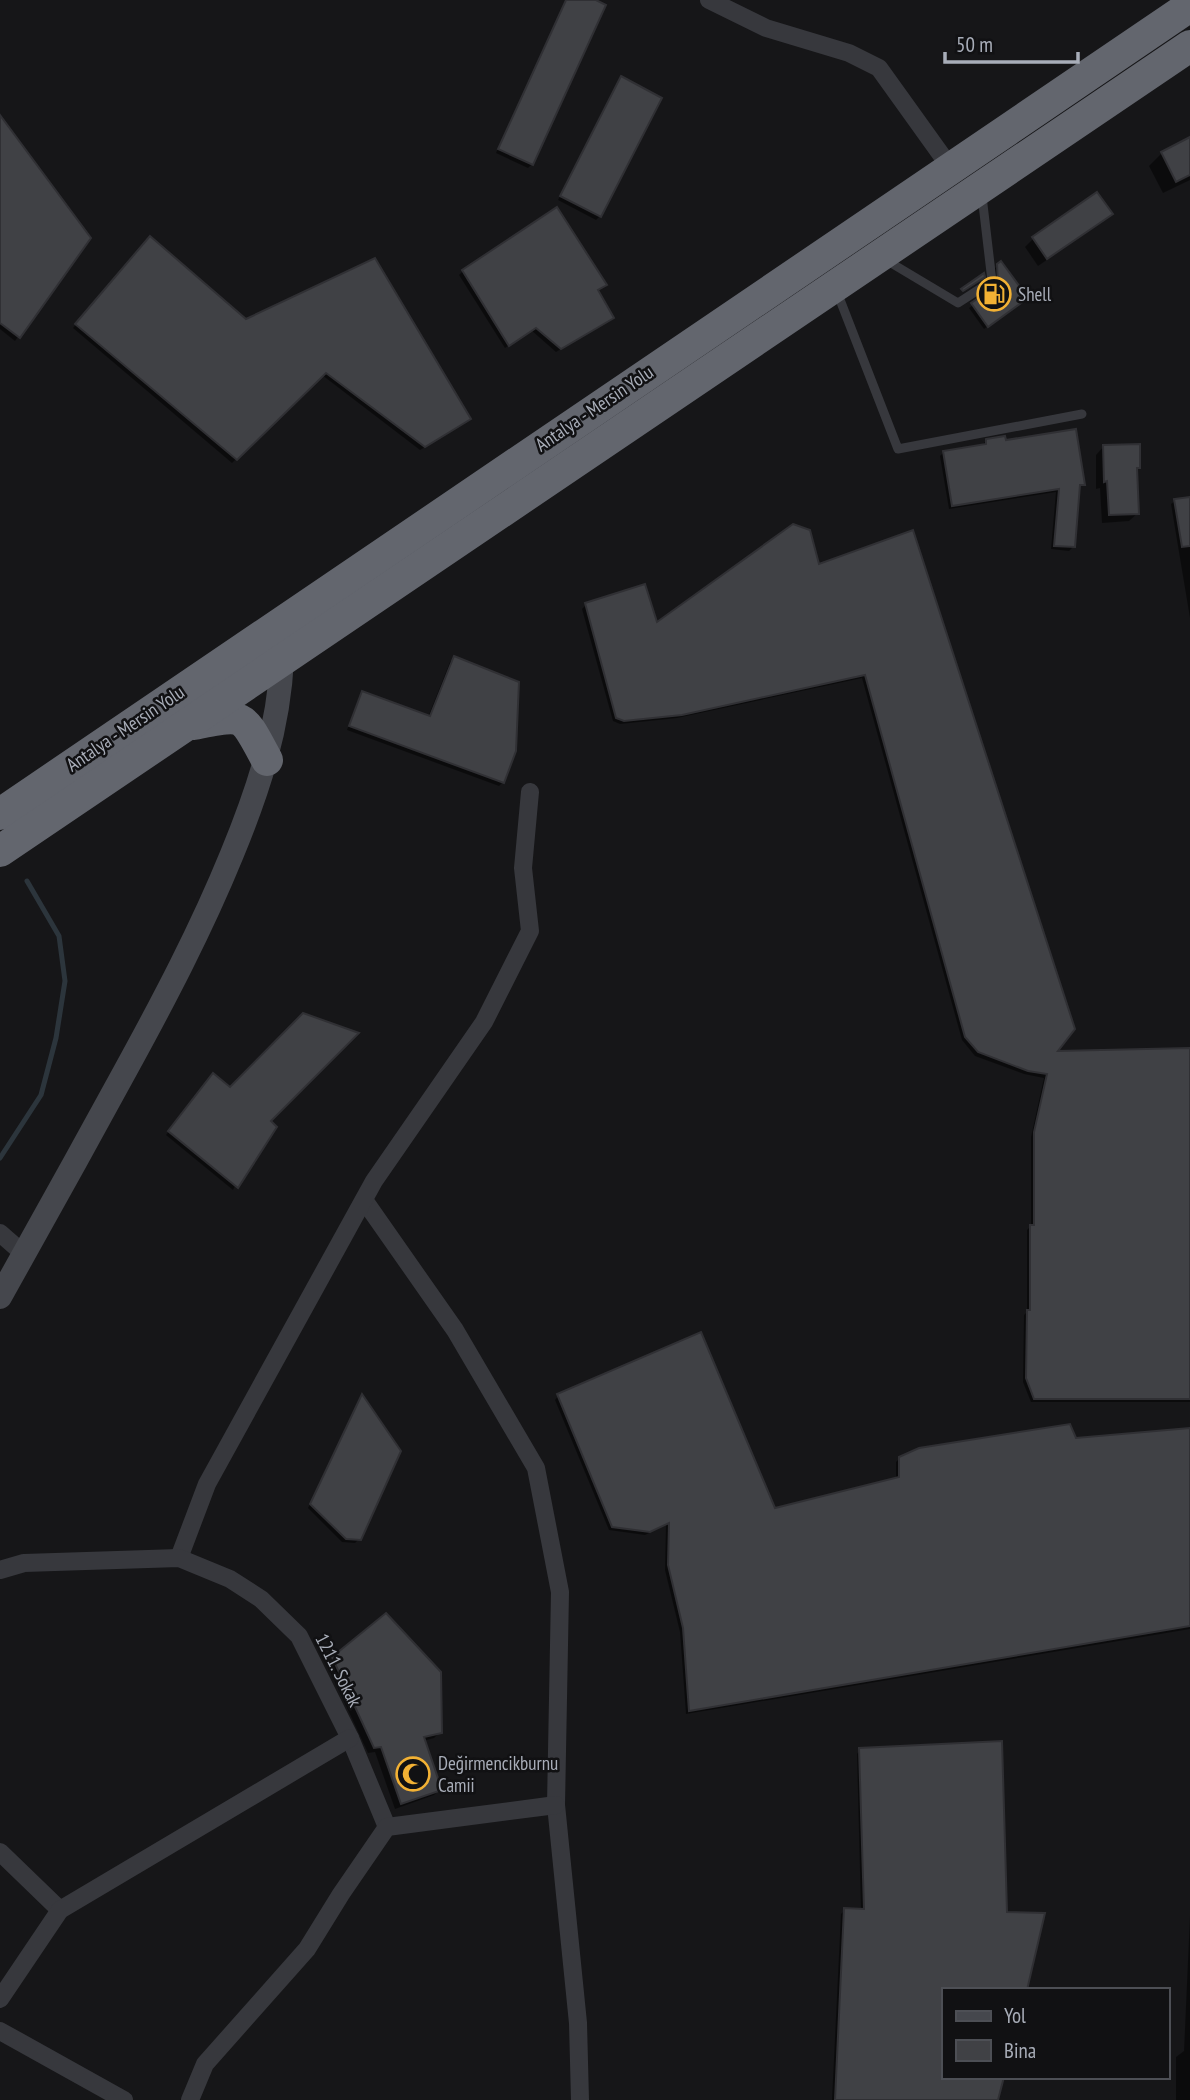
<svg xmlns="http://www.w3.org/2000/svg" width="1190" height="2100" viewBox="0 0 1190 2100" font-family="'PT Sans Narrow',sans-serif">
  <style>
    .shadow { fill: #0007 }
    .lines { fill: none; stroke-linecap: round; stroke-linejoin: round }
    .stream { stroke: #2c353c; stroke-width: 5 }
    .building { fill: #404145; stroke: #303034; stroke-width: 2 }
    .lane { stroke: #37383d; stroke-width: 9 }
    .street { stroke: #37383d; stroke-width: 18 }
    .secondary { stroke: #45474d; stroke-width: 24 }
    .highway { stroke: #63666e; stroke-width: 32 }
    .labels { text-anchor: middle; stroke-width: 5; stroke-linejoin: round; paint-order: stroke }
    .poi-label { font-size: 19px; fill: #a8adb8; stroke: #111113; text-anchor: start }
    .street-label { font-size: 19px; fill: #a8adb8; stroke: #111113 }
  </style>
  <rect width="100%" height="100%" fill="#161618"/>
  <g class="shadow">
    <path d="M566,0H591L532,164L528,168L496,153Z"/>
    <path d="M621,79L600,216L596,220L558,200Z"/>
    <path d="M0,118L89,238L15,341L0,329Z"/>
    <path d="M1190,139V180L1163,193L1149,166L1162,153Z"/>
    <path d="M1110,214L1102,222L1038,266L1025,247L1034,238Z"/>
    <path d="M147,242L246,321L465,423L420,450L322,375L232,463L73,328Z"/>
    <path d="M1001,263L1022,301L984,329L969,308L995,289L994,269Z"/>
    <path d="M463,271L612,318L556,352L531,330L505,348L459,275Z"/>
    <path d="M986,441L1083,484L1078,489L1073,547L1069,551L1051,549L1056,492L949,509L940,456L944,452L982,445Z"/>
    <path d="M1104,446L1138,467L1135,470L1138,513L1129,521L1102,523L1100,488L1096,489V455Z"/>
    <path d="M1190,498V618L1171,504L1175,501Z"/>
    <path d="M818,566L1055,1052L1190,1050V1402H1031L1023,1382L1024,1315L1027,1312V1230L1031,1226V1137L1044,1078L1024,1074L975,1056L962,1040L862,678L677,718L620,724L613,721L582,609L586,605L656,625Z"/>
    <path d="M454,658L503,782L499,786L347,730L359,697L363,693L428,717L450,662Z"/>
    <path d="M210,1079L268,1122L233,1190L166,1135Z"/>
    <path d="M558,1396L774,1510L896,1480V1462L900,1458L1190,1430V1629L686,1714L680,1632L665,1570L666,1525L645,1535L609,1530L555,1400Z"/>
    <path d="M362,1397L359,1539L355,1543L342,1542L308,1508Z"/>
    <path d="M334,1659L440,1732L434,1738L423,1741L440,1789L434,1795L395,1809L375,1752L368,1753L327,1665Z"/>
    <path d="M860,1750L943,1990V2077L996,2100H832L841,1914L845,1910H861L857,1754Z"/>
    <path d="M1190,1916V2100H1176V2057L1184,2051Z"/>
  </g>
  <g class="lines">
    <path class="stream" d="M0,1158L41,1095L56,1038L65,981L59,936L27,881"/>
  </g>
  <g class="building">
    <path d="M566,0H596L606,5L533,165L498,149Z"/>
    <path d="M621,76L662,98L601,217L560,196Z"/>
    <path d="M0,115L91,238L20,338L0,323Z"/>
    <path d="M1190,137V175L1176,182L1161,152Z"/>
    <path d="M1097,192L1113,214L1047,259L1032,237Z"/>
    <path d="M557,207L607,285L598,290L614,318L561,349L536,328L509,346L462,270Z"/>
    <path d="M150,236L246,319L375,258L471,419L425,447L326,373L237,460L75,324Z"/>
    <path d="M1001,261L1028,298L988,327L971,303L998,285L997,264Z"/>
    <path d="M984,273L985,277L963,291L961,289Z"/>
    <path d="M1076,429L1085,485H1080L1075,547L1054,546L1059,489L952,506L943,451L986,444V439L1005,436L1006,440Z"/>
    <path d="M1140,444V468H1137L1139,514L1109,515L1107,481L1104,482L1103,445Z"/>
    <path d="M1190,497V546L1182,547L1174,499Z"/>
    <path d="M793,524L810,530L819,564L913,530L1075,1029L1058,1051L1190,1048V1399H1034L1026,1378L1027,1310H1030V1225H1034V1132L1047,1074L1028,1071L978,1052L965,1037L865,675L682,715L624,721L616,718L585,603L645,584L657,622Z"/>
    <path d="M454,656L519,682L516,751L504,783L349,726L362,691L430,716Z"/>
    <path d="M303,1013L359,1033L271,1121L277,1127L238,1188L168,1131L213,1073L230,1087Z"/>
    <path d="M701,1332L775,1508L899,1477V1457L919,1448L1070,1424L1076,1438L1190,1428V1626L689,1711L683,1628L668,1565L669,1523L650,1532L612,1527L557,1394Z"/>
    <path d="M362,1394L401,1451L361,1540L346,1539L310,1504Z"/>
    <path d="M386,1613L441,1672L442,1733L424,1737L442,1790L401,1804L381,1747L374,1748L332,1657Z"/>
    <path d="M1002,1741L1007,1912L1045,1913L1027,1990H943V2077H1004L998,2100H835L844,1908L864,1909L859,1748Z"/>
  </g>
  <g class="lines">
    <g class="lane">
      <path d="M886,260L958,303L992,281L982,196"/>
      <path d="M837,292L898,449L1082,414"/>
    </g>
    <g class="street">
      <path d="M709,0L766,28L849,53L879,68L950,167"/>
      <path d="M364,1200L455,1330L536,1468L560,1592L556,1805L578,2023L580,2100"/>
      <path d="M0,1233L24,1254"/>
      <path d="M179,1558L207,1484L374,1181L484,1022L530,931L523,868L530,792"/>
      <path d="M0,1570L24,1563L179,1558L230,1579L261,1599L299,1636L350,1738L387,1827"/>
      <path d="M0,1852L60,1910"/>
      <path d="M0,1999L60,1910L350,1738"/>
      <path d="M0,2031L124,2100"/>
      <path d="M190,2100L205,2064L307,1949L341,1894L387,1827L556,1805"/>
    </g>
    <path class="secondary" d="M0,1297C42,1222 83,1148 124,1073C163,1002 201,930 232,854C258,791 279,728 282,659"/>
    <g class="highway">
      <path d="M193,724C246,714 241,712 267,760"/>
      <path d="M0,814L1190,6"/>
      <path d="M0,851L1190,46"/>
    </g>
  </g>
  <defs>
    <symbol id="fuel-ring" viewBox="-11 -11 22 22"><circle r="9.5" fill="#111113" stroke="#f2b134" stroke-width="1.5"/><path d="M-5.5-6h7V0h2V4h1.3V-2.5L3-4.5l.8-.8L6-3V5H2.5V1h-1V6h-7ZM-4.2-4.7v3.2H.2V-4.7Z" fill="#f2b134"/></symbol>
    <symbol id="mosque-ring" viewBox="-11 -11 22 22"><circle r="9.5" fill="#111113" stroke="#f2b134" stroke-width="1.5"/><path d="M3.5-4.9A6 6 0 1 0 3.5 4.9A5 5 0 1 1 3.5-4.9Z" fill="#f2b134"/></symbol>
  </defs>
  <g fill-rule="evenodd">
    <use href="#fuel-ring" x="975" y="275" width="38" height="38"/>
    <use href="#mosque-ring" x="394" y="1755" width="38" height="38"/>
  </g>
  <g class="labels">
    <g class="poi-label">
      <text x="1018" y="301">Shell</text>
      <text x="438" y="1770">Değirmencikburnu<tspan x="438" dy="22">Camii</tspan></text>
    </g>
    <g class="street-label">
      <text transform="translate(594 408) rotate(-34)" y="7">Antalya - Mersin Yolu</text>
      <text transform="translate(125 728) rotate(-34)" y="7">Antalya - Mersin Yolu</text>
      <text transform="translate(339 1670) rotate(63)" y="7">1211. Sokak</text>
    </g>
  </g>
  <rect x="942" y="1988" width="228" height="91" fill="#111113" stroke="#4d4f55" stroke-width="2"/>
  <rect x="956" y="2011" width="35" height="10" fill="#45474d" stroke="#4d4f55" stroke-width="2"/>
  <text x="1004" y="2023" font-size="21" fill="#a8adb8">Yol</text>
  <rect x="956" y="2040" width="35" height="21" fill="#404145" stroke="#4d4f55" stroke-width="2"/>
  <text x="1004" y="2058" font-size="21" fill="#a8adb8">Bina</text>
  <path d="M945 52v10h133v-10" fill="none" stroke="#a8adb8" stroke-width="3.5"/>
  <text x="956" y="52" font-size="21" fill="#a8adb8" stroke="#111113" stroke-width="5" paint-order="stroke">50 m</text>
</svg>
